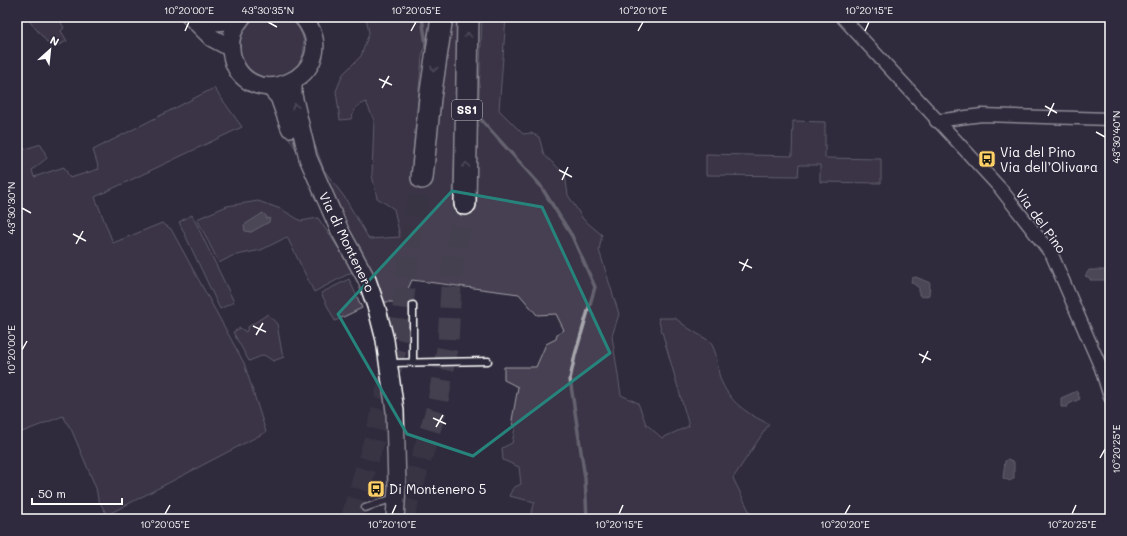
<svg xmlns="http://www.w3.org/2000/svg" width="1127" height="536" viewBox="0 0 1127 536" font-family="Mali,sans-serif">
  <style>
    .green { fill: #464152; stroke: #a2a0a8; fill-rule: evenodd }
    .water { fill: #6d6a77; stroke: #a7a6ad }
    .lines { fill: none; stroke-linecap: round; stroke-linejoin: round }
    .stream { stroke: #a7a6ad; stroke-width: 3.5 }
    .highway-tunnel { stroke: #443f50; stroke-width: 21; stroke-dasharray: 21 10; stroke-linecap: butt }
    .lane-casing { stroke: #fff; stroke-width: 9 }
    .street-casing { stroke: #fff; stroke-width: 15 }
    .secondary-casing { stroke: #fff; stroke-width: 20 }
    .highway-casing { stroke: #fff; stroke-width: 24 }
    .lane { stroke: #2f2a3d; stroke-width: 6 }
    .street { stroke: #2f2a3d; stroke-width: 12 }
    .secondary { stroke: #2f2a3d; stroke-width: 17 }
    .highway { stroke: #2f2a3d; stroke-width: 21 }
    .oneway { stroke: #6d6a77 }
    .marked { fill: none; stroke: #27847c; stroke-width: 3; stroke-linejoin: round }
    .ticks { fill: none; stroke: #fff; stroke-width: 1.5 }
    .labels { text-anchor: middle; stroke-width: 3.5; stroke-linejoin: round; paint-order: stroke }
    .shield { fill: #2f2a3d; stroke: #c1bfc5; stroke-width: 1 }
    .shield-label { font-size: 12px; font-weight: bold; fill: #fff }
    .poi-label { font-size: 13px; fill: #fff; stroke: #2f2a3d; text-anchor: start }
    .street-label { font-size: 13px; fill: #fff; stroke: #2f2a3d }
    .neatline { fill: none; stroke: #fff; stroke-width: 1.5 }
    .ticks-label { font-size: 10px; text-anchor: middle; fill: #fff }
  </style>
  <rect width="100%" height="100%" fill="#2f2a3d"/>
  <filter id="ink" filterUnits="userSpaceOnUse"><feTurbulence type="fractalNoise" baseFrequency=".025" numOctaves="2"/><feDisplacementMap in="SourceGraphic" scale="8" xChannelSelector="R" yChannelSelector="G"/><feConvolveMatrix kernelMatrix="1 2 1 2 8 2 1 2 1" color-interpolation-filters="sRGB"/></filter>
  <g filter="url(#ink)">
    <g class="green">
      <circle cx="272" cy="46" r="32"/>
      <path d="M35,17H58L64,28L61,31L67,41L52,48L30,22Z"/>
      <path d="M366,17H432L422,57L412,162L414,173H433L450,17H460L453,191L456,203L475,196L482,17H506L499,110L523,134L531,133L539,137L544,155L565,174L568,195L583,219L602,235L599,250L619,314L612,336L621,395L638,403L646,424L662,438L689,426L658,318H675L688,328L711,342C713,347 716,353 717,360C718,366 718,372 720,378C729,402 746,413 769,424L733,478L753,519H529L535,502L509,496L513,488L521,484L519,467L503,460L502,448L512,443L515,428L512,420L518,387L504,380V367H536L546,344L556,339L557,335L564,330L556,314L537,315L519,294L412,280L402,302H383L379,288L361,248L339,220L280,123L295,108L310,131L324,170L345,198L369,239L400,237L394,209L377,198L372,175L374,120L366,102L356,107L351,119L340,120L336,91L343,74L361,56L369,33Z"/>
      <path d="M214,88L242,127L95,197L113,243L162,223L171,229L244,363L266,432L107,515L98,499L96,488L72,431L63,416L17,434V149L19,151L41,144L47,158L32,170L34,177L64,167L70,178L99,169L93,150Z"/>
      <path d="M793,121L825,122V158L881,159V183L820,182V165H799L798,176L706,175V154L792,156Z"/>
      <path d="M258,201L281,209L301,221L318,218L354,271L314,292L287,237L261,250L232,256L219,263L197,219L227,206ZM263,213L269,222L251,232L246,231L244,228Z"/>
      <path d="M192,215L234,302L220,309L179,222Z"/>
      <path d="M349,279L362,308L335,321L321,293Z"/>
      <path d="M268,314L277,324L282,353L284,357L273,361L264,355L249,361L233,332L240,328L246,332L248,327Z"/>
    </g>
    <g class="water">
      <path d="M263,213L267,217L266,219L270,218L269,222L251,232L245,231L244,225Z"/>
      <path d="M1089,270H1110V280H1090V278L1085,276Z"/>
      <path d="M916,277L930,283L929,295L922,297L919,295V288L911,282L912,278Z"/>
      <path d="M1077,391L1080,399L1069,404L1067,407H1061V398Z"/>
      <path d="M1008,459L1014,462V478L1010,481L1003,478L1005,461Z"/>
    </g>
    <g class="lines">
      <g class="stream">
        <path d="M422,17L427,52"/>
        <path d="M476,114L540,185L572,236L595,287L575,355L570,379L585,478L587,519"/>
      </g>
      <g class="highway-tunnel">
        <path d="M351,519L380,420L400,331L410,245L422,178"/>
        <path d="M403,519L437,407L448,343L452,267L465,204"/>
      </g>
      <defs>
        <g id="lane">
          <path d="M390,363L488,361"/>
          <path d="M413,363V305"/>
          <path d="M365,508L394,498"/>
        </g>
        <g id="street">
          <path d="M842,17L1000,188L1052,255L1101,368L1110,397"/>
          <path d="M936,121L982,115L1110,119"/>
        </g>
        <g id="secondary">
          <path d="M191,17L212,38L231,48"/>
          <path d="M193,17L215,22L239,20"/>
          <path d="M242,17C234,26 229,39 231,51C242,121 350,76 303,17"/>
          <path d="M293,82V95L308,158L340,231L367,280L377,309L385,340L395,411L397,486L395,519"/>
          <path d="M270,87L279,97L290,128"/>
        </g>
        <g id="highway">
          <path d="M422,178L430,98L442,17"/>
          <path d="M465,204L468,17"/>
        </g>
      </defs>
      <use href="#lane" class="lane-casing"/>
      <use href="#street" class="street-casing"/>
      <use href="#secondary" class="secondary-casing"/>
      <use href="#highway" class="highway-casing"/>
      <use href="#lane" class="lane"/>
      <use href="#street" class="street"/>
      <use href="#secondary" class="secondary"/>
      <use href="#highway" class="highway"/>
    </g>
    <defs><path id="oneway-chevron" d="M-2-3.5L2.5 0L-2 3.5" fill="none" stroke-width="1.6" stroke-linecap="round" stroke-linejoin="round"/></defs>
    <g class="oneway">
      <use href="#oneway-chevron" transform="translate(468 35) rotate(-89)"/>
      <use href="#oneway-chevron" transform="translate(434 69) rotate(100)"/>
      <use href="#oneway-chevron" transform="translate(295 106) rotate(-104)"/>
      <use href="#oneway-chevron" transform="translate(466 165) rotate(-89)"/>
    </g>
  </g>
  <path d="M0 0H1127V536H0ZM452,191L542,207L610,353L473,456L407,434L338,314Z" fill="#2f2a3d" fill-opacity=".55" fill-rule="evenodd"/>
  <path class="marked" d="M452,191L542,207L610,353L473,456L407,434L338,314Z"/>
  <path class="ticks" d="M268,22L277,27M185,31L189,22M411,31L416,22M638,31L643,22M865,31L869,22M379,79L392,85M382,88L389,76M1045,106L1057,113M1048,116L1054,103M1096,132L1105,137M559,170L572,177M562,180L568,167M22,208L31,213M73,234L86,241M76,244L83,231M739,262L752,268M742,271L748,259M253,326L266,332M256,335L263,323M22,350L27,341M919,354L931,360M922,363L928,351M433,418L446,424M436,427L443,415M1100,458L1105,449M165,514L170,505M392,514L396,505M619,514L623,505M845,514L850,505M1072,514L1076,505"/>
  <defs>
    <symbol id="bus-square" viewBox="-11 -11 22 22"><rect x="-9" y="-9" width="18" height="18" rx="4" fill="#ffd166" stroke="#2f2a3d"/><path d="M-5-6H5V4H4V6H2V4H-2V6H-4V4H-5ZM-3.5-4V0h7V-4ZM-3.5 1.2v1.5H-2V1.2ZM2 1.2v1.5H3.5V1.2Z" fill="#111"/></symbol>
  </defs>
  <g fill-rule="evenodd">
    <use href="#bus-square" x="977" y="149" width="20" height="20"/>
    <use href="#bus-square" x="366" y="479" width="20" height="20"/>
  </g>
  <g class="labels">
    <rect class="shield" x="452" y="100" width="30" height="20" rx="3"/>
    <g class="shield-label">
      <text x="467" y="114">SS1</text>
    </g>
    <g class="poi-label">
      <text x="1000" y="157">Via del Pino<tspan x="1000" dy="15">Via dell’Olivara</tspan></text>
      <text x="389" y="494">Di Montenero 5</text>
    </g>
    <g class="street-label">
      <text transform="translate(1041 221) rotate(54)" y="5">Via del Pino</text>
      <text transform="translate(347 242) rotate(64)" y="5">Via di Montenero</text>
    </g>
  </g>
  <rect width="1127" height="536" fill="none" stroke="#2f2a3d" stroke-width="44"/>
  <g transform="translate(50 50) rotate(27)" stroke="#2f2a3d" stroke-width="3" paint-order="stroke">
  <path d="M0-3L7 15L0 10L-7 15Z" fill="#ffffff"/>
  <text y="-6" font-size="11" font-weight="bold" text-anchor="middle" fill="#ffffff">N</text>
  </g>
  <path d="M32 498v6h90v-6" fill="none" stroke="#ffffff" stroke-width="2"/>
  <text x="38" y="498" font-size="12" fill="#ffffff" stroke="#2f2a3d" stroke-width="3" paint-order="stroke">50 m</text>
  <rect x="22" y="22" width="1083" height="492" class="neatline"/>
  <g class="ticks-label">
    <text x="189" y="14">10°20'00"E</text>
    <text x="268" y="14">43°30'35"N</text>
    <text x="416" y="14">10°20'05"E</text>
    <text x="643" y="14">10°20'10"E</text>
    <text x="869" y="14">10°20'15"E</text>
    <text transform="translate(1116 137) rotate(-90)" y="4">43°30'40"N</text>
    <text transform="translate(11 208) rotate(-90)" y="4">43°30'30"N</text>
    <text transform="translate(11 350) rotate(-90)" y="4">10°20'00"E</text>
    <text transform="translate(1116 449) rotate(-90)" y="4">10°20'25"E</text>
    <text x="165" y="528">10°20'05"E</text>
    <text x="392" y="528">10°20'10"E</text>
    <text x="619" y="528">10°20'15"E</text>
    <text x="845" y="528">10°20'20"E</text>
    <text x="1072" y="528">10°20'25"E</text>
  </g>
</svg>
